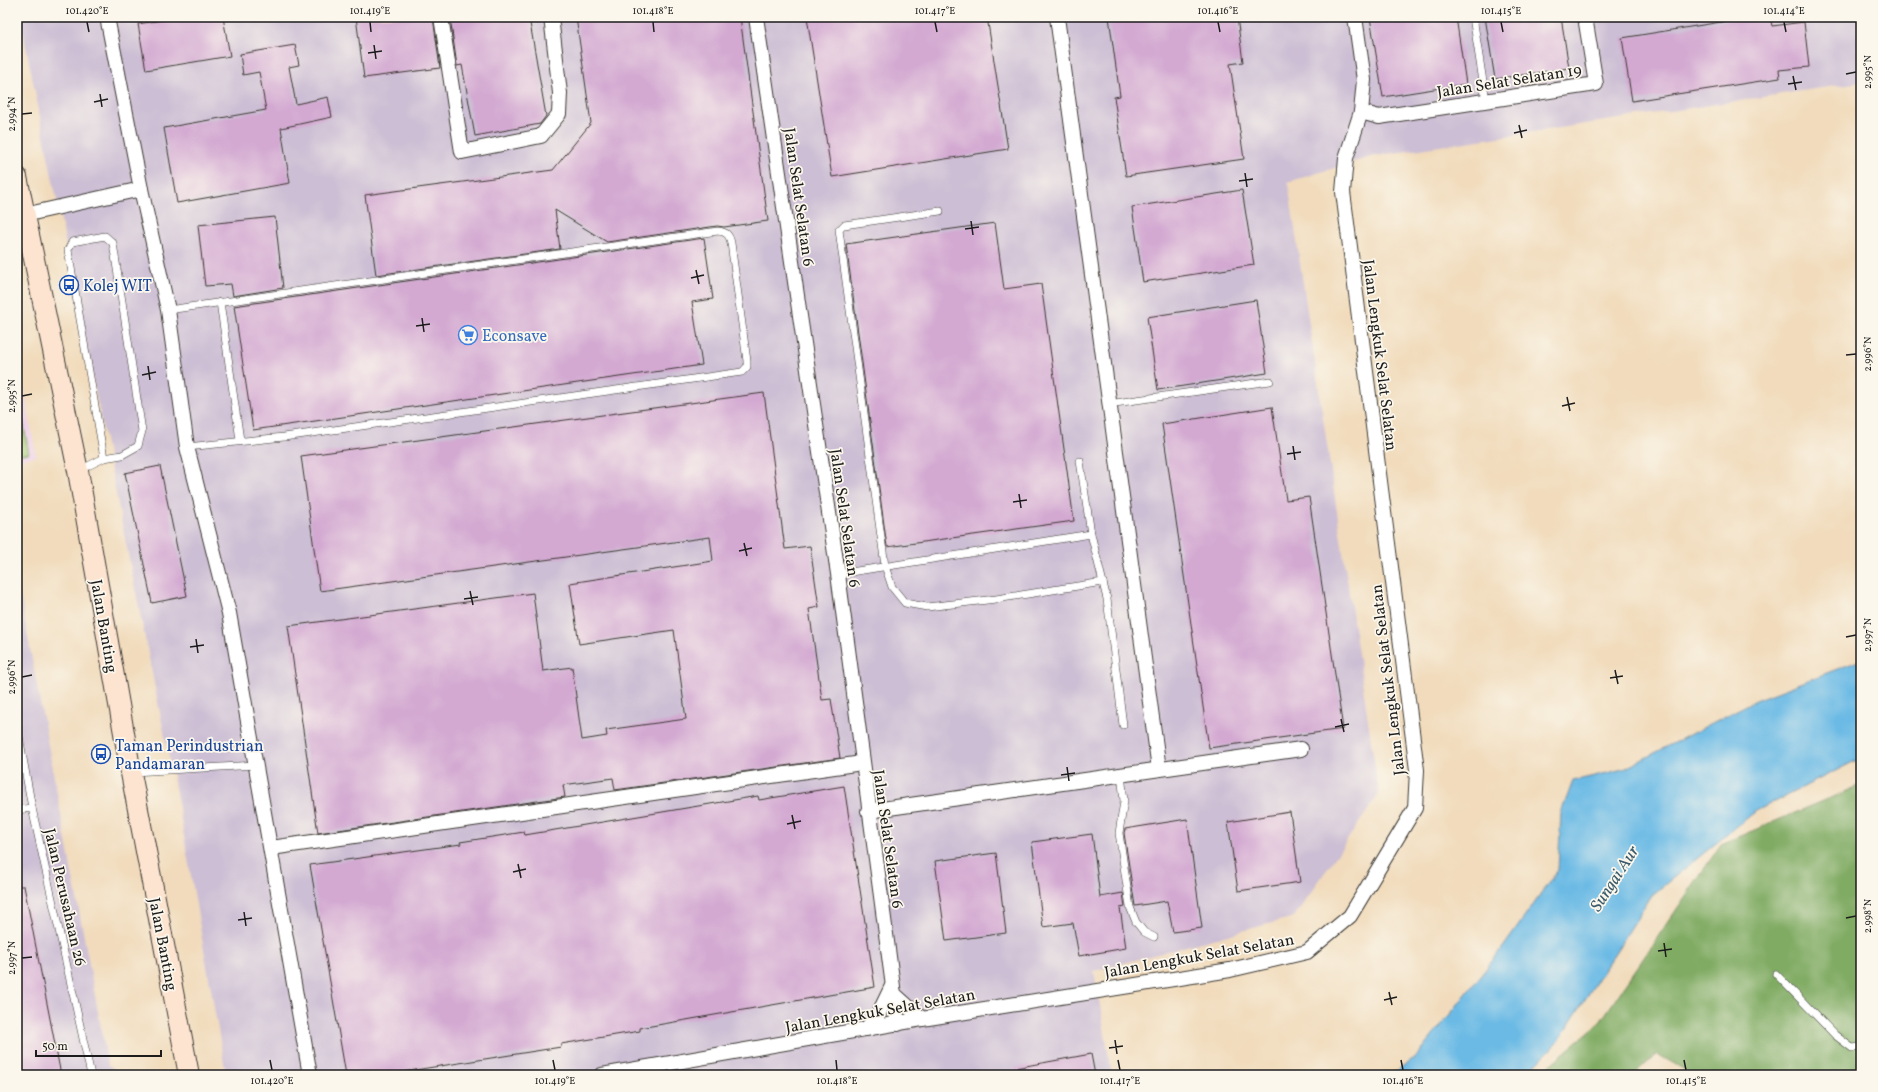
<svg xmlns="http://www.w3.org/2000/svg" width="1878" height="1092" viewBox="0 0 1878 1092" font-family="Vollkorn,serif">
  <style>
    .built { fill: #edd0e8 }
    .industrial { fill: #ccbed4 }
    .green { fill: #a0c671; stroke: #5e7146 }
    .forest { fill: #80ab63; stroke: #4e6440 }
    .water { fill: #6abae5; stroke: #436b80 }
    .building { fill: #d3a9d2 }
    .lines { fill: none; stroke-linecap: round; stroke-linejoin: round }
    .lane-casing { stroke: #3c3934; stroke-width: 8 }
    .street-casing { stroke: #3c3934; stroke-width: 16 }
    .secondary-casing { stroke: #3c3934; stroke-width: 22 }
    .lane { stroke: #fff; stroke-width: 7 }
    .street { stroke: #fff; stroke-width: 14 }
    .secondary { stroke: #fde4d0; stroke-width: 20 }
    .ticks { fill: none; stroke: #1c1c1c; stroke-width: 1.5 }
    .labels { text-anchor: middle; stroke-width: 3.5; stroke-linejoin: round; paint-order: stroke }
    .street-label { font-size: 16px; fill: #1c1c1c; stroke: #fbf7ec }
    .transit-label { font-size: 16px; fill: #164399; stroke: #fbf7ec; text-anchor: start }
    .shop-label { font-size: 16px; fill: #366cbe; stroke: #fbf7ec; text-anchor: start }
    .water-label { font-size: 17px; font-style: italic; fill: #3b5b6c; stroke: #fbf7ec }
    .neatline { fill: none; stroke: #1c1c1c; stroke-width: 1.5 }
    .ticks-label { font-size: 10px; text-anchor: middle; fill: #1c1c1c }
  </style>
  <rect width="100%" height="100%" fill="#fbf7ec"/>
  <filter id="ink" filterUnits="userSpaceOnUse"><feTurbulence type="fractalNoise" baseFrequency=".025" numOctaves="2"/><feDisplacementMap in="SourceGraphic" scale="8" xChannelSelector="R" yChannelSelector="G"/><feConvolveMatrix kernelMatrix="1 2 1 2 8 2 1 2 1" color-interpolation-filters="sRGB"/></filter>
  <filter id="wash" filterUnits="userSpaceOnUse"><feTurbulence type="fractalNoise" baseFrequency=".012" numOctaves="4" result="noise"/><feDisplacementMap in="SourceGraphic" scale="16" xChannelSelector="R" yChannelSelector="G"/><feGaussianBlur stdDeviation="0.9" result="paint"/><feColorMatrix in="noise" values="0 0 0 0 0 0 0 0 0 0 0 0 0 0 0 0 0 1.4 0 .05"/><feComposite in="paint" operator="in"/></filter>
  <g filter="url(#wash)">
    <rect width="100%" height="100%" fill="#f1dbbc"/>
    <path class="built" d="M17,350L36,456L17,460Z"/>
    <g class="industrial">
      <path d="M20,17H1861V82L1374,156L1288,182L1379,794L1294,917L1094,971L1112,1075H226L178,802Z"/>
      <path d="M17,579L108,1065L124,1075H17Z"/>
    </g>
    <path class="green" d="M17,390L29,453L17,455Z"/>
    <path class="forest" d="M1861,785V1075H1694L1657,1054L1634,1075H1538L1600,1022L1721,844Z"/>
    <path class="water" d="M1861,660V758L1756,811L1652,895L1557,1043L1525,1075H1390L1417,1056L1504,946L1558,870L1561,813L1573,781L1624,769L1756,700Z"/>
    <g id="blocks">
      <g class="building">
        <path d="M181,17H223L230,56L146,70L138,24Z"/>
        <path d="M356,17H433L440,68L364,78Z"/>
        <path d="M450,17H529L546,116L540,124L475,136L462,65L457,66Z"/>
        <path d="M576,17H740L768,221L724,227L717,226L607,242L555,210L560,249L376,275L365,195L553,170L591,123Z"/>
        <path d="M807,17H987L1008,149L832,177Z"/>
        <path d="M1109,17H1237L1243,62L1230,64L1244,159L1126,176L1114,97L1120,96Z"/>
        <path d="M1370,17H1456L1466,84L1383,97Z"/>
        <path d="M1485,17H1561L1569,68L1495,79Z"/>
        <path d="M1752,17H1770L1772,26L1804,22L1809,67L1779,70L1780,78L1632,101L1622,38Z"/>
        <path d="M295,45L299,65L289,67L296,104L328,97L332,117L281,128L290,183L177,203L164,128L266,110L259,72L243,75L240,54Z"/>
        <path d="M1242,190L1254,265L1143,282L1132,207Z"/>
        <path d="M275,217L283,288L233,296L231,284L205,286L198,225Z"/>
        <path d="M995,223L1004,289L1041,284L1074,521L887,547L846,244Z"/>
        <path d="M704,238L713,299L692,302L702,365L253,430L234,306Z"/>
        <path d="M1256,300L1267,373L1158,390L1147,317Z"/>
        <path d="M764,393L785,549L810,546L819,607L809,609L822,700L831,699L840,758L615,790L613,778L563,785L565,797L318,833L288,626L533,593L543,671L572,667L582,740L607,736L606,730L686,719L674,630L579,644L570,583L713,561L710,537L320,591L301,456Z"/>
        <path d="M1272,407L1286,500L1309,497L1343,729L1209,748L1162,424Z"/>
        <path d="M160,466L187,596L152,603L125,473Z"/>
        <path d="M844,786L875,987L640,1028V1031L561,1044V1047L383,1075H346L310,865L461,844L460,842L524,832L525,835L758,796L759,800Z"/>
        <path d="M1290,812L1300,882L1238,891L1228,822Z"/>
        <path d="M1187,819L1202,928L1173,932L1167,901L1135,906L1124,833L1125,829Z"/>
        <path d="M1092,834L1100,897L1123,893L1125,907L1120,908L1126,948L1079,956L1073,923L1043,927L1032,842Z"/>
        <path d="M996,853L1006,933L946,941L935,861Z"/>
        <path d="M17,886H24L61,1075H17Z"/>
        <path d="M1091,1054L1095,1075H1016L1015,1068Z"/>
      </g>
    </g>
  </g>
  <g filter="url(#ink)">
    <use href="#blocks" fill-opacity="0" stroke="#3c3934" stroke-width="1"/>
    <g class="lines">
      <defs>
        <g id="lane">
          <path d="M1473,17L1486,101"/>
          <path d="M940,211L844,225L839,230L885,566L892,587L905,603L927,607L996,599L1103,582"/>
          <path d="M220,302L240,440"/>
          <path d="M168,310L718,231C726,232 729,234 731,243L747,361V367L742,372L284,437L187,447"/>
          <path d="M1108,404L1270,381"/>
          <path d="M1080,461L1091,534L1107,599L1123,725"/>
          <path d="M80,470L104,458L122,455L138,446L142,431L113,243L105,236L72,242L68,250L104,458"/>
          <path d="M838,574L1091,534"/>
          <path d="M17,725L32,808L91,1075"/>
          <path d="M133,772L256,765"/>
          <path d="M1121,774L1124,801L1119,833L1130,907L1136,922L1144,932L1154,937"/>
          <path d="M17,810L32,808"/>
          <path d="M1776,974L1835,1035L1852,1048L1861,1047"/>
        </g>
        <g id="street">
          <path d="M441,17L462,152L541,136L559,114L560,93L551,17"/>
          <path d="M756,17L838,574L898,1024"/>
          <path d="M1057,17L1159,769"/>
          <path d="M1361,112L1379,117L1596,84L1585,17"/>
          <path d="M141,189L168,310L187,447L229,613L310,1075"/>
          <path d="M24,215L141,189L107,17"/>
          <path d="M868,811L1301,749"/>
          <path d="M271,848L862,763"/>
          <path d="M893,993L922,1019"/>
          <path d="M866,1029L878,1015L892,986"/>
          <path d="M602,1075L922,1019L1230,970L1307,952L1350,916L1415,808L1417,770L1343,192L1346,158L1361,112L1364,80L1355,17"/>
        </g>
        <path id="secondary" d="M17,177L78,471L131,773L189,1075"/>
      </defs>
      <use href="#lane" class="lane-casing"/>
      <use href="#street" class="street-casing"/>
      <use href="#secondary" class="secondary-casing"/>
      <use href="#lane" class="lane"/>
      <use href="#street" class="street"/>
      <use href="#secondary" class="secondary"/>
    </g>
  </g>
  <path class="ticks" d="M87,22L89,32M370,22L371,32M653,22L654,32M935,22L937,32M1218,22L1220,32M1501,22L1503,32M1784,22L1786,32M374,45L376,59M368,53L382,51M1846,74L1856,72M1793,76L1796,90M1788,84L1802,82M100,94L102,107M94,102L108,99M22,114L32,113M1519,125L1522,138M1514,133L1527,130M1245,173L1247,187M1239,181L1253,179M971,221L973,235M965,229L979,227M696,270L699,284M691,278L704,275M422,318L424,332M416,326L430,324M1846,355L1856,354M148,366L150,380M142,375L156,372M22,396L32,394M1567,397L1570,411M1562,406L1575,403M1293,446L1295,460M1287,454L1301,452M1019,494L1021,508M1013,502L1027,500M744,543L747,556M739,551L752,548M470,591L473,605M464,599L478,597M1846,637L1856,635M196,639L198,653M190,647L204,645M1615,670L1618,684M22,677L32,675M1610,678L1623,676M1341,719L1344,732M1335,727L1349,724M1067,767L1069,781M1061,775L1075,773M792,815L795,829M787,824L801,821M518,864L521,878M513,872L526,869M244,912L246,926M1846,918L1856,916M238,920L252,918M1664,943L1666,957M1658,951L1672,949M22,958L32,957M1389,992L1392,1005M1384,1000L1397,997M1115,1040L1117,1054M1109,1048L1123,1046M270,1060L272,1070M553,1060L555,1070M836,1060L837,1070M1118,1060L1120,1070M1401,1060L1403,1070M1684,1060L1686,1070"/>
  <defs>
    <symbol id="bus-ring" viewBox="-11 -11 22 22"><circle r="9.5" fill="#fbf7ec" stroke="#1a4fb4" stroke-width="1.5"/><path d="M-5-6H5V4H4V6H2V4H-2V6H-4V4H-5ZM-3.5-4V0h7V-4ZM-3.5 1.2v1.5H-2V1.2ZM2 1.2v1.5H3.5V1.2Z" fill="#1a4fb4"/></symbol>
    <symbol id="supermarket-ring" viewBox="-11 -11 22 22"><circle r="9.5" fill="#fbf7ec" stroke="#3f7fe0" stroke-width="1.5"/><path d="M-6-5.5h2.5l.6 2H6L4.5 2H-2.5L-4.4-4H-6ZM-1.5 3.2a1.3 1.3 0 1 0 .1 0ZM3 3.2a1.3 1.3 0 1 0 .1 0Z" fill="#3f7fe0"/></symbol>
  </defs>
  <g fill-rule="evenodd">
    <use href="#bus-ring" x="58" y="274" width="22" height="22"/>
    <use href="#supermarket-ring" x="457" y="324" width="22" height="22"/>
    <use href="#bus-ring" x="90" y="743" width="22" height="22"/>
  </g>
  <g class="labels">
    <g class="street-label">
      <text transform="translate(1509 80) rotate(-9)" y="6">Jalan Selat Selatan 19</text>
      <text transform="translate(800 197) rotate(82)" y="6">Jalan Selat Selatan 6</text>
      <text transform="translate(1381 355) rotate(83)" y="6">Jalan Lengkuk Selat Selatan</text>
      <text transform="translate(846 518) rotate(82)" y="6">Jalan Selat Selatan 6</text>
      <text transform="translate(105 626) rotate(80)" y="6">Jalan Banting</text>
      <text transform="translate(1387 680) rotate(-97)" y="6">Jalan Lengkuk Selat Selatan</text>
      <text transform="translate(889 839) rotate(82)" y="6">Jalan Selat Selatan 6</text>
      <text transform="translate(66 897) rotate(77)" y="6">Jalan Perusahaan 26</text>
      <text transform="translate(164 944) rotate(79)" y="6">Jalan Banting</text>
      <text transform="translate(1199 955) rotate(-10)" y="6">Jalan Lengkuk Selat Selatan</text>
      <text transform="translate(880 1010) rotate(-10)" y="6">Jalan Lengkuk Selat Selatan</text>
    </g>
    <g class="transit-label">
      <text x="83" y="291">Kolej WIT</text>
      <text x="115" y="751">Taman Perindustrian<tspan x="115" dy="18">Pandamaran</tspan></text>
    </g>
    <g class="shop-label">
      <text x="482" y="341">Econsave</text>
    </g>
    <g class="water-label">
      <text transform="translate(1614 878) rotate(-57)" y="6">Sungai Aur</text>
    </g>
  </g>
  <rect width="1878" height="1092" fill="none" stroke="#fbf7ec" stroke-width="44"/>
  <path d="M36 1050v6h125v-6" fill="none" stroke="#1c1c1c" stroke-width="2"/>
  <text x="42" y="1050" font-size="12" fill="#1c1c1c" stroke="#fbf7ec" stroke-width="3" paint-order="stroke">50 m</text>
  <rect x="22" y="22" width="1834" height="1048" class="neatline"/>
  <g class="ticks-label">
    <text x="87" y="14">101.420°E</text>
    <text x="370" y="14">101.419°E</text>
    <text x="653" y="14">101.418°E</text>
    <text x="935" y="14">101.417°E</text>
    <text x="1218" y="14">101.416°E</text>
    <text x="1501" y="14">101.415°E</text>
    <text x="1784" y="14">101.414°E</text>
    <text transform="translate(1867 72) rotate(-90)" y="4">2.995°N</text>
    <text transform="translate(11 114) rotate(-90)" y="4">2.994°N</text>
    <text transform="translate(1867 354) rotate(-90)" y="4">2.996°N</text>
    <text transform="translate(11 396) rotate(-90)" y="4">2.995°N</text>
    <text transform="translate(1867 635) rotate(-90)" y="4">2.997°N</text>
    <text transform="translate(11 677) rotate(-90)" y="4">2.996°N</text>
    <text transform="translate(1867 916) rotate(-90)" y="4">2.998°N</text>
    <text transform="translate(11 958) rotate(-90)" y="4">2.997°N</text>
    <text x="272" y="1084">101.420°E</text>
    <text x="555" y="1084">101.419°E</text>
    <text x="837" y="1084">101.418°E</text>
    <text x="1120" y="1084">101.417°E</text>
    <text x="1403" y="1084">101.416°E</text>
    <text x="1686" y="1084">101.415°E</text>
  </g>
</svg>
